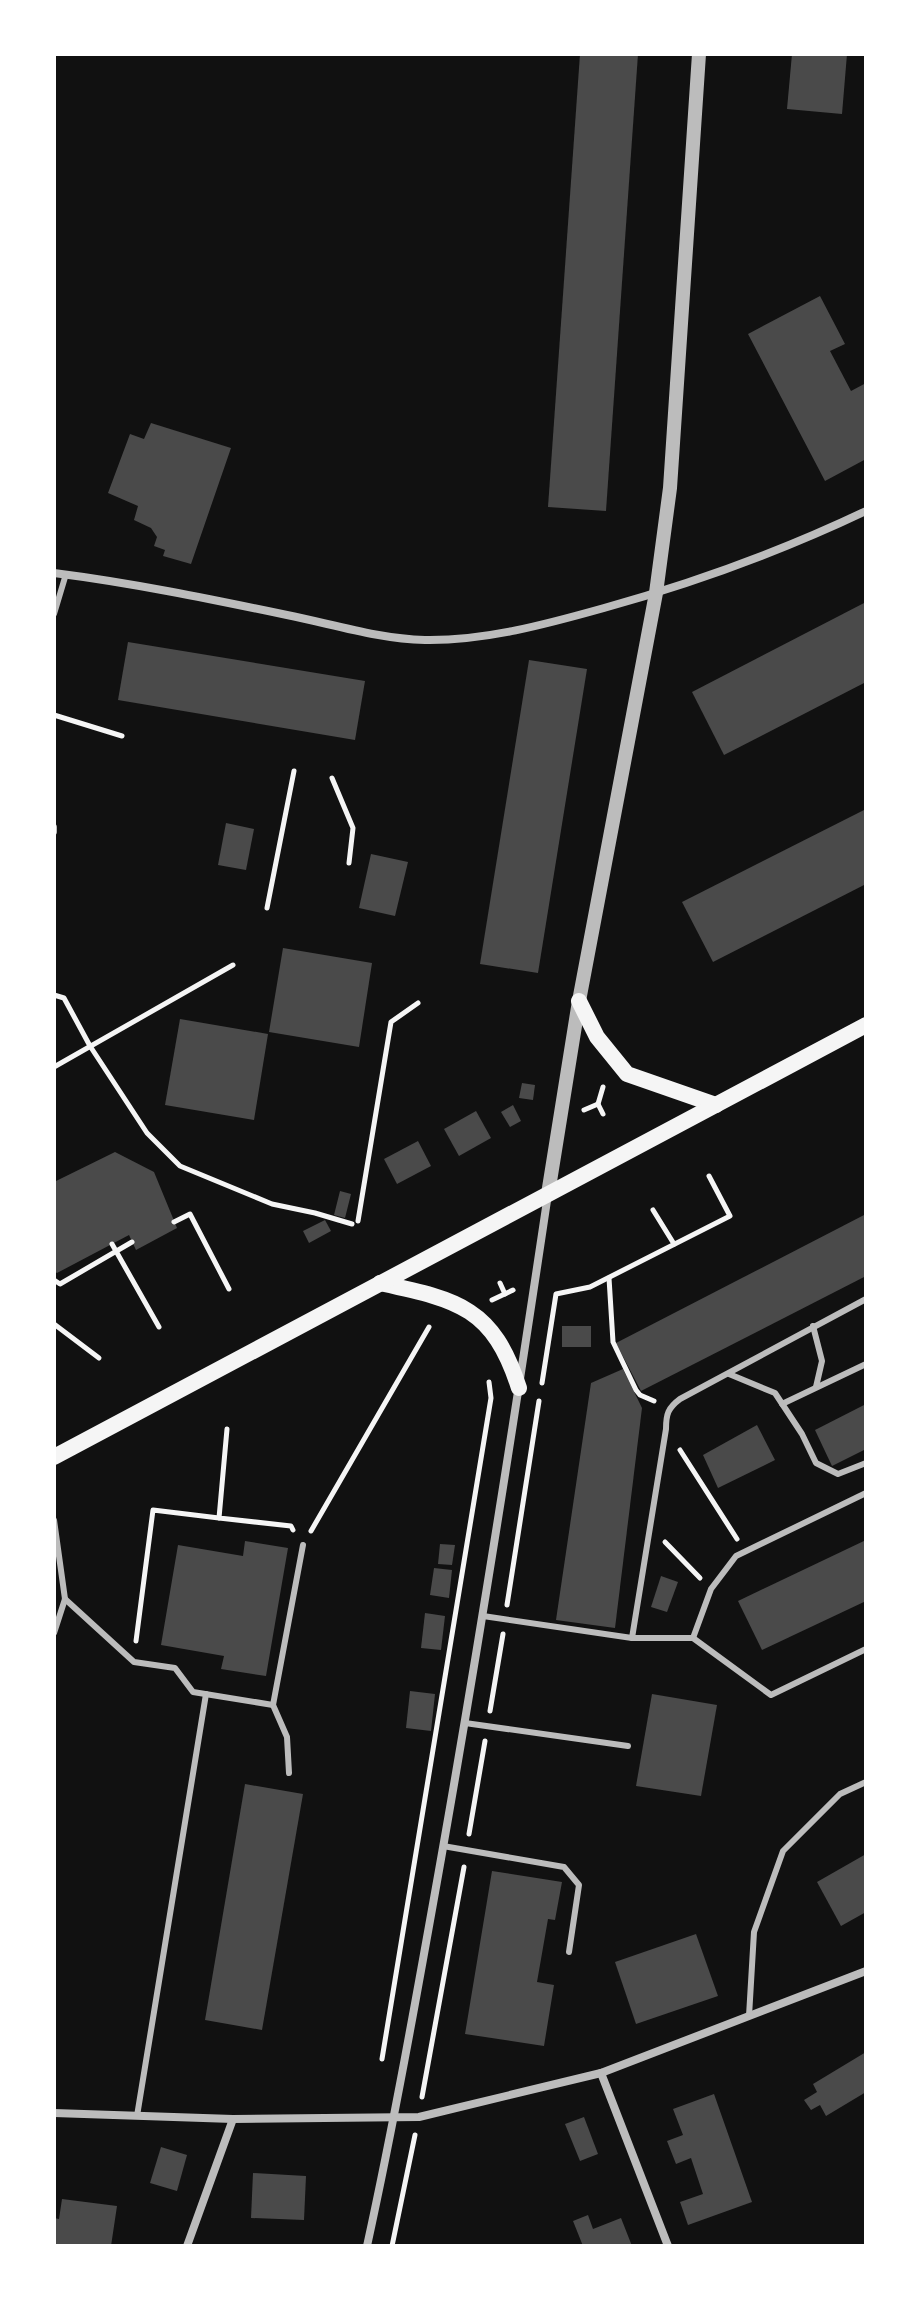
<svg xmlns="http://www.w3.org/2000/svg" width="920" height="2300" viewBox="0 0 920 2300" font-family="'Noto Sans',sans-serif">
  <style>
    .building { fill: #4a4a4a }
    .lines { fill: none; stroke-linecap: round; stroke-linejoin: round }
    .path { stroke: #f5f5f5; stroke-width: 5 }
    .service { stroke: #bcbcbc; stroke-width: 6 }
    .minor { stroke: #bcbcbc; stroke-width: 8 }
    .tertiary { stroke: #bcbcbc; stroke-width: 14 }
    .secondary { stroke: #f5f5f5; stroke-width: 16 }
  </style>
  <rect width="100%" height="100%" fill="#111"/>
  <g class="building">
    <path d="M580,54H638L606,511L548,507Z"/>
    <path d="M792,54H847L842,114L787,109Z"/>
    <path d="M820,296L845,344L830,351L851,391L866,383V459L825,481L748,334Z"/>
    <path d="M151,423L231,448L191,564L163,556L165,550L154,546L157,537L151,528L134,520L138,506L108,493L130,434L144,439Z"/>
    <path d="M866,602V682L724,755L692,692Z"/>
    <path d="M128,642L365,681L355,740L118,700Z"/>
    <path d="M529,660L587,669L538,973L480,964Z"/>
    <path d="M866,809V884L713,962L682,902Z"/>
    <path d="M226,823L254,829L246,870L218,865Z"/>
    <path d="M371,854L408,862L395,916L359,908Z"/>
    <path d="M283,948L372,963L359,1047L269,1032Z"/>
    <path d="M180,1019L268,1034L254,1120L165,1105Z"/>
    <path d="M522,1083L535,1085L533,1100L519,1098Z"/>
    <path d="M513,1105L521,1121L510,1127L501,1112Z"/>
    <path d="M476,1111L491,1138L459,1156L444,1129Z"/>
    <path d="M418,1141L431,1166L397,1184L384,1159Z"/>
    <path d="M115,1152L154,1172L177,1228L136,1250L129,1235L57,1273L54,1271V1182Z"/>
    <path d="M340,1191L351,1194L345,1218L334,1215Z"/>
    <path d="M866,1214V1276L641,1391L616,1343Z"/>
    <path d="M325,1220L331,1231L309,1243L303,1231Z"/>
    <rect x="562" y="1326" width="29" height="21"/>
    <path d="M623,1369L642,1408L615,1628L556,1620L591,1383Z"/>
    <path d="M866,1404V1449L832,1466L815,1430Z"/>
    <path d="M757,1425L775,1460L718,1488L703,1455Z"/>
    <path d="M866,1540V1601L762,1650L738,1601Z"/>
    <path d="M245,1541L288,1548L266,1676L221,1669L224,1656L161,1645L178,1545L243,1556Z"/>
    <path d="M440,1544L455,1545L452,1565L438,1564Z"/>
    <path d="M434,1568L452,1570L449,1598L430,1595Z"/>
    <path d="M661,1576L678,1582L667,1612L651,1607Z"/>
    <path d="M425,1613L445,1616L441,1650L421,1648Z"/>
    <path d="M410,1691L435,1694L431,1731L406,1728Z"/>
    <path d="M652,1694L717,1705L701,1796L636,1786Z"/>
    <path d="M245,1784L303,1794L262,2030L205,2020Z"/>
    <path d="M866,1854V1912L841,1926L817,1882Z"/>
    <path d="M492,1871L562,1882L555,1920L548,1919L537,1982L554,1985L544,2046L465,2034Z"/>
    <path d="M696,1934L718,1996L636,2024L615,1962Z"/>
    <path d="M866,2052V2081L864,2082L866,2092L826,2116L820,2105L811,2110L804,2100L817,2092L813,2084Z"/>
    <path d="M714,2094L752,2202L688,2225L680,2202L703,2194L691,2158L676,2164L667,2141L683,2135L673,2109Z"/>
    <path d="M584,2117L598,2154L580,2161L565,2124Z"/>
    <path d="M161,2147L187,2155L177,2191L150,2183Z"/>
    <path d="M253,2173L306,2176L304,2220L251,2218Z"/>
    <path d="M62,2199L117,2206L111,2246H54V2218L59,2219Z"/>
    <path d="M588,2215L593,2229L621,2218L632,2246H583L573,2221Z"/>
  </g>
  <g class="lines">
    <g class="path">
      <path d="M54,715L122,736"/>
      <path d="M332,778L353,828L349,863"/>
      <path d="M267,908L294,771"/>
      <path d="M54,995L64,998L90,1046L147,1133L180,1166L272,1204L315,1213L352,1224"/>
      <path d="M54,1067L233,965"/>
      <path d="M598,1104L603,1087"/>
      <path d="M584,1110L598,1104L603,1114"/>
      <path d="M653,1210L674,1244"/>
      <path d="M358,1221L391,1022L418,1003"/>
      <path d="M174,1222L190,1214L229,1289"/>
      <path d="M112,1244L159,1327"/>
      <path d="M609,1278L613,1342L636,1390L640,1395L654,1401"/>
      <path d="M54,1280L60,1284L132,1242"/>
      <path d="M500,1283L505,1294"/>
      <path d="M492,1300L513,1290"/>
      <path d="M54,1324L99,1358"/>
      <path d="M542,1383L556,1294L590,1287L730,1216L709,1176"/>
      <path d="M227,1429L219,1518L291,1526L293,1530"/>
      <path d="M680,1450L737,1539"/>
      <path d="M311,1531L429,1327"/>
      <path d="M665,1542L700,1578"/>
      <path d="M507,1605L539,1401"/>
      <path d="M136,1641L153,1510L219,1518"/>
      <path d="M490,1711L503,1634"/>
      <path d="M469,1834L485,1741"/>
      <path d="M382,2059L491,1398L489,1382"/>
      <path d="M422,2097L464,1867"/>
      <path d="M392,2246L415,2135"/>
    </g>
    <g class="service">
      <path d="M54,614L66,574"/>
      <path d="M54,827V832"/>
      <path d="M813,1326L822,1361L816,1387"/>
      <path d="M729,1374L775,1393L802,1434L816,1463L838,1474L866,1463"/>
      <path d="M782,1404L866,1364"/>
      <path d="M54,1520L65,1599L54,1633"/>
      <path d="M65,1599L134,1662L175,1668L193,1692L273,1705"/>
      <path d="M483,1616L632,1638H693L771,1695L866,1649"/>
      <path d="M632,1638L666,1429C666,1414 668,1408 680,1399L866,1299"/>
      <path d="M693,1638L711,1589L736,1556L866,1493"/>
      <path d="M465,1723L628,1746"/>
      <path d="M289,1773L287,1737L273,1705L303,1545"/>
      <path d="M443,1846L564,1867L579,1885L569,1952"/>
      <path d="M749,2016L754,1932L783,1851L840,1794L866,1782"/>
      <path d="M137,2116L206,1694"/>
    </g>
    <g class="minor">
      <path d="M54,573C133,583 210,599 287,615C332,624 379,639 425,640C485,641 547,624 604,608C694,583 782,551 866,511"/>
      <path d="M601,2073L668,2246"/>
      <path d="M54,2113L233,2119L419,2117L601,2073L866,1971"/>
      <path d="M187,2246L233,2119"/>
      <path d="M367,2246C395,2118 418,1988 441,1859C480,1638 515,1416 548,1194"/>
    </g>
    <path class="tertiary" d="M548,1194L579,1001L656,593L670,488L699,54"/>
    <g class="secondary">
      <path d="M579,1001L597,1037L627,1074L716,1105"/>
      <path d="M380,1283C458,1300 493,1307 519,1388"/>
      <path d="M54,1457L866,1025"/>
    </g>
  </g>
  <rect width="920" height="2300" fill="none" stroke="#ffffff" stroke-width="112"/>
</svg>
